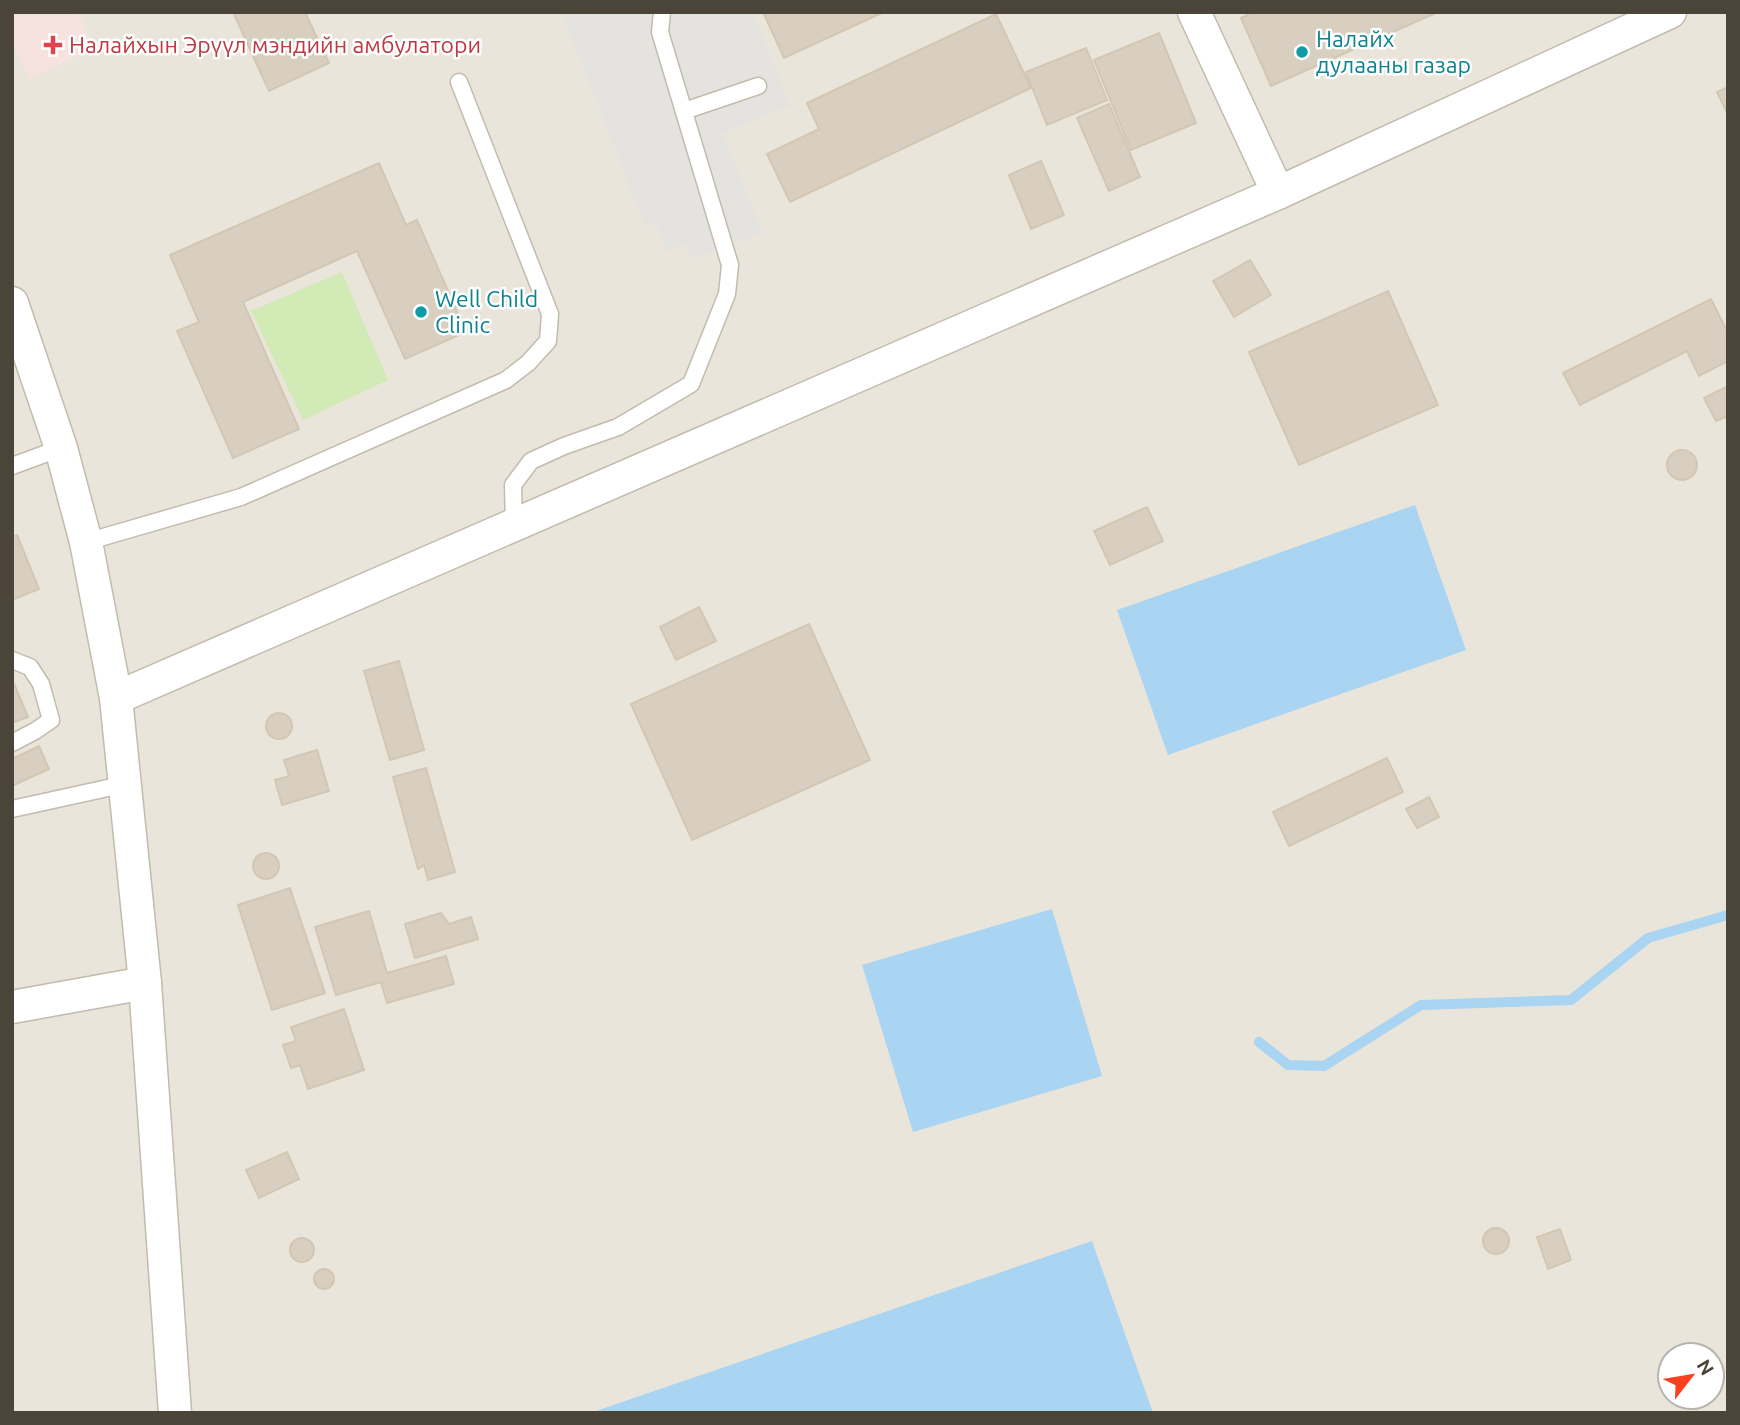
<svg xmlns="http://www.w3.org/2000/svg" width="1740" height="1425" viewBox="0 0 1740 1425" font-family="Ubuntu,sans-serif">
  <style>
    .residential { fill: #eae5da; fill-rule: evenodd }
    .medical { fill: #f6e3e0 }
    .green { fill: #d2eab5 }
    .parking { fill: #e5e3e0 }
    .water { fill: #a9d4f2 }
    .lines { fill: none; stroke-linecap: round; stroke-linejoin: round }
    .stream { stroke: #a9d4f2; stroke-width: 10 }
    .building { fill: #d8cfc1; stroke: #d3c7b4; stroke-width: 2 }
    .lane-casing { stroke: #c2bbae; stroke-width: 19 }
    .street-casing { stroke: #c2bbae; stroke-width: 35 }
    .lane { stroke: #fff; stroke-width: 16 }
    .street { stroke: #fff; stroke-width: 32 }
    .health-dot { fill: #e0444e; stroke: #fff; stroke-width: 2.5 }
    .culture-dot { fill: #0f9aa8; stroke: #fff; stroke-width: 2.5 }
    .labels { text-anchor: middle; stroke-width: 5; stroke-linejoin: round; paint-order: stroke }
    .culture-label { font-size: 23px; fill: #0d838f; stroke: #fff; text-anchor: start }
    .health-label { font-size: 23px; fill: #be3a42; stroke: #fff; text-anchor: start }
  </style>
  <rect width="100%" height="100%" fill="#f6f3ec"/>
  <path class="residential" d="M12,12H1728V1413H12ZM1670,1355H1712V1397H1670Z"/>
  <path class="medical" d="M12,12H78L94,48L29,80L12,42Z"/>
  <path class="green" d="M342,272L388,380L303,420L251,311Z"/>
  <path class="parking" d="M561,12H753L790,106L722,133L762,233L692,260L685,244L667,252L656,224L646,228Z"/>
  <g class="water">
    <path d="M1415,505L1466,650L1168,755L1117,610Z"/>
    <path d="M1052,909L1102,1076L913,1132L862,965Z"/>
    <path d="M1092,1241L1153,1413H590Z"/>
  </g>
  <g class="lines">
    <path class="stream" d="M1259,1042L1288,1065L1324,1066L1421,1005L1571,1000L1648,938L1728,915"/>
  </g>
  <g class="building">
    <path d="M233,12H305L329,63L269,91Z"/>
    <path d="M763,12H884L784,58Z"/>
    <path d="M1253,12H1438L1271,86L1241,18Z"/>
    <path d="M996,14L1031,88L790,202L767,154L819,129L807,103Z"/>
    <path d="M1159,33L1196,123L1131,150L1094,60Z"/>
    <path d="M1086,48L1107,100L1047,125L1026,72Z"/>
    <path d="M1728,87V115L1717,92Z"/>
    <path d="M1109,104L1140,177L1109,191L1077,118Z"/>
    <path d="M1041,161L1064,215L1031,229L1009,175Z"/>
    <path d="M379,163L406,225L417,220L466,332L405,359L357,251L243,302L299,429L233,458L177,331L199,322L170,255Z"/>
    <path d="M1250,260L1271,295L1234,317L1213,281Z"/>
    <path d="M1388,291L1438,405L1299,465L1249,352Z"/>
    <path d="M1711,299L1728,333V361L1699,376L1687,351L1580,405L1563,373Z"/>
    <path d="M1728,386V416L1716,421L1704,398Z"/>
    <circle cx="1682" cy="465" r="15"/>
    <path d="M1147,507L1163,541L1110,565L1094,531Z"/>
    <path d="M17,535L39,589L12,600V537Z"/>
    <path d="M699,607L716,641L676,660L660,627Z"/>
    <path d="M809,624L870,760L692,840L631,704Z"/>
    <path d="M399,661L424,750L390,760L364,671Z"/>
    <path d="M12,679L28,717L12,723Z"/>
    <circle cx="279" cy="726" r="13"/>
    <path d="M39,746L49,769L12,786V759Z"/>
    <path d="M317,750L329,791L282,805L275,780L289,776L284,760Z"/>
    <path d="M1387,758L1403,792L1289,846L1273,812Z"/>
    <path d="M426,768L455,872L428,880L424,865L418,869L393,777Z"/>
    <path d="M1429,797L1439,817L1417,828L1406,809Z"/>
    <circle cx="266" cy="866" r="13"/>
    <path d="M290,888L325,993L272,1010L238,905Z"/>
    <path d="M369,911L387,973L446,956L454,984L387,1003L381,982L336,995L315,927Z"/>
    <path d="M441,913L449,924L471,917L478,939L415,958L405,924Z"/>
    <path d="M344,1009L364,1070L308,1089L300,1065L291,1068L283,1045L296,1041L291,1027Z"/>
    <path d="M287,1152L299,1179L259,1198L246,1170Z"/>
    <circle cx="1496" cy="1241" r="13"/>
    <path d="M1560,1229L1571,1260L1548,1269L1537,1237Z"/>
    <circle cx="302" cy="1250" r="12"/>
    <circle cx="324" cy="1279" r="10"/>
  </g>
  <g class="lines">
    <defs>
      <g id="lane">
        <path d="M684,111L758,86"/>
        <path d="M12,466L61,448"/>
        <path d="M514,525L513,485L531,461L564,446L618,427L691,384L727,294L730,265L660,32L662,12"/>
        <path d="M86,542L241,497L506,380L528,363L548,341L550,314L459,82"/>
        <path d="M12,660L30,667L41,684L51,720L35,731L12,743"/>
        <path d="M12,809L126,784"/>
      </g>
      <g id="street">
        <path d="M1194,12L1278,193"/>
        <path d="M12,303L61,448L86,542L116,698L145,983L175,1413"/>
        <path d="M116,698L1278,193L1670,12"/>
        <path d="M12,1007L145,983"/>
      </g>
    </defs>
    <use href="#lane" class="lane-casing"/>
    <use href="#street" class="street-casing"/>
    <use href="#lane" class="lane"/>
    <use href="#street" class="street"/>
  </g>
  <path class="health-dot" d="M49.5 34.5h7v7h7v7h-7v7h-7v-7h-7v-7h7z"/>
  <g class="culture-dot">
    <circle cx="1302" cy="52" r="7"/>
    <circle cx="421" cy="312" r="7"/>
  </g>
  <g class="labels">
    <g class="culture-label">
      <text x="1316" y="47">Налайх<tspan x="1316" dy="26">дулааны газар</tspan></text>
      <text x="435" y="307">Well Child<tspan x="435" dy="26">Clinic</tspan></text>
    </g>
    <g class="health-label">
      <text x="69" y="53">Налайхын Эрүүл мэндийн амбулатори</text>
    </g>
  </g>
  <rect width="1740" height="1425" fill="none" stroke="#4b4439" stroke-width="28"/>
  <g transform="translate(1691 1376) rotate(59)"><circle r="33" fill="#ffffff" stroke="#b7b4b0" stroke-width="2"/>
  <path d="M0-5L12 26L0 18L-12 26Z" fill="#fc3f1d"/>
  <text y="-10" font-size="19" font-weight="bold" text-anchor="middle" fill="#4b4439">N</text>
  </g>
</svg>
